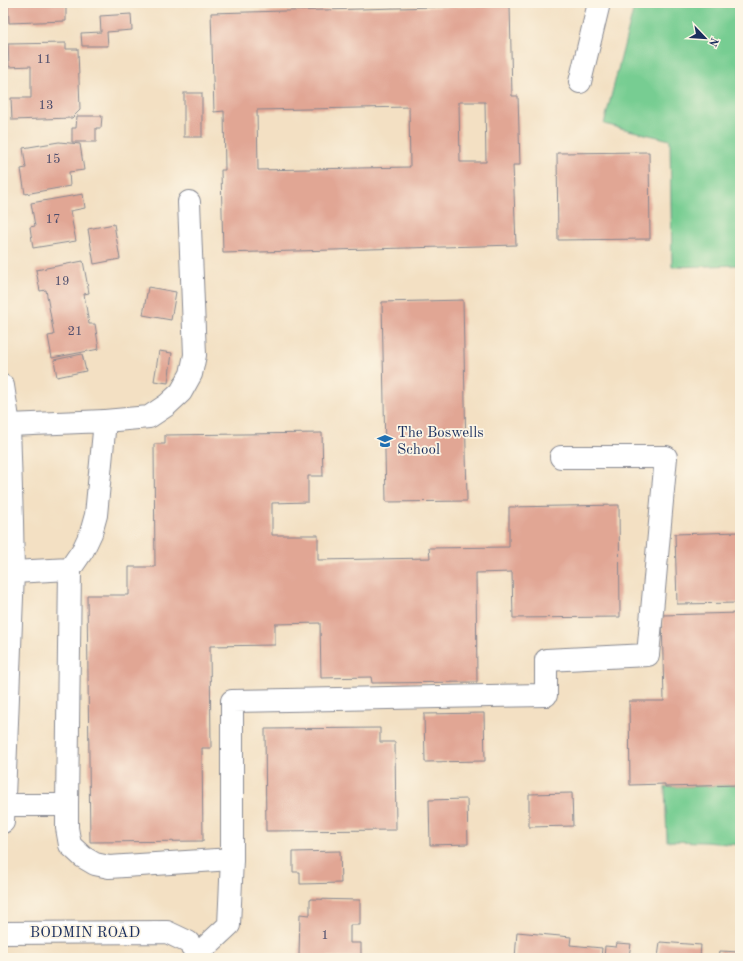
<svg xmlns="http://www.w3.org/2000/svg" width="743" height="961" viewBox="0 0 743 961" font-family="'Old Standard TT',serif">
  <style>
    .green { fill: #77cd92; stroke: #497e78 }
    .building { fill: #e1a694; fill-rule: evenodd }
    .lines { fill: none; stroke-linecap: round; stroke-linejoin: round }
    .minor-casing { stroke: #878890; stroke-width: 24 }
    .minor { stroke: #fff; stroke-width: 22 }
    .labels { text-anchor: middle; stroke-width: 3.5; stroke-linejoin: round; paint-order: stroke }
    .number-label { font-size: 13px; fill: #4c4d6c }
    .poi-label { font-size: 15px; fill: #1b2f5e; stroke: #fcf5e5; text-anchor: start }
    .street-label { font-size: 15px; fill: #1b2f5e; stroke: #fcf5e5 }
  </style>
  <rect width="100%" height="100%" fill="#fcf5e5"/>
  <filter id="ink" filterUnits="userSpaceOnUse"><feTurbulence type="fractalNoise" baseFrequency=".025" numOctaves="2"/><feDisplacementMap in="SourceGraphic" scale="8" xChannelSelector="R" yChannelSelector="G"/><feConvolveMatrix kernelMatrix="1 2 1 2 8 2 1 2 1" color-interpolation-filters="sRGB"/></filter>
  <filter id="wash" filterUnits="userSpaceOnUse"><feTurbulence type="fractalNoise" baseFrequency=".012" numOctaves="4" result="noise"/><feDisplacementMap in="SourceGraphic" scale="16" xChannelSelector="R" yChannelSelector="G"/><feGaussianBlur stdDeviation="0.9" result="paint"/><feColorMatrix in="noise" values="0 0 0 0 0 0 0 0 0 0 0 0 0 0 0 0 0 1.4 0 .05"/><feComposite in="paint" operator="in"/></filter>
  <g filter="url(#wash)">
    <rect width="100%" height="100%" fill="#f3e0c3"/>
    <g class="green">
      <path d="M635,3H740V265L672,267L670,140L604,124Z"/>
      <path d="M740,785V845L705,842L667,841L665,787Z"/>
    </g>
    <g id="blocks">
      <g class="building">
        <path d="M8,3H66V21L9,23Z"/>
        <path d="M510,5L512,96H518L520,165H513L516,245L223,253L221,170H225L224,111L214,112L211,13ZM459,102H485L486,162H460ZM409,107L410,167L258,170L257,110Z"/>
        <path d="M131,14L132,30L107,32L108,46H82L81,33L101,32L100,16Z"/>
        <path d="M66,43V49H78L80,110L72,118L12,120L11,98H31V66L9,67L8,44Z"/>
        <rect x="184" y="93" width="18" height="44"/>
        <path d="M77,116H102L101,128H96V142H72V128H76Z"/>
        <path d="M59,142L80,144L84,170L69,172L70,186L25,194L21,169L26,168L23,148Z"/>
        <path d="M649,152L650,239L558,240L557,153Z"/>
        <path d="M83,194L85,208L70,211L76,241L33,248L30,227L35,226L31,203Z"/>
        <path d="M114,224L120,259L94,264L88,229Z"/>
        <path d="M83,261L89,293L84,294L89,324H95L99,349L52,358L48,336L54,335L46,290L40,291L36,270Z"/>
        <path d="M148,287L176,292L171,320L143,315Z"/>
        <path d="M463,300L467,501L386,502L382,302Z"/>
        <path d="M159,351L172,353L168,383L154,381Z"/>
        <path d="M82,354L86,371L57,377L54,360Z"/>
        <path d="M322,433L323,476H308V502L272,503V535H318V560L430,558L429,548L509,547V507L619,505L620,617L513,618L512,572L476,573L477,682L372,683L371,677L321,678L320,623L275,624V645L210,646L211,748H202L203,841L90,842L87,595H129V567H155L154,444H165V435Z"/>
        <path d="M740,532V603L677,604L675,534Z"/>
        <path d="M740,613V785L665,787V784L630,785L629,701H664L662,615Z"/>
        <path d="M484,713L485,761L425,762L424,714Z"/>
        <path d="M380,728V742H395L396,830L266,831L265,729Z"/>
        <path d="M572,793L573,826L529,827V794Z"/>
        <path d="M467,799L468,844L430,845L429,800Z"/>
        <path d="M340,851L341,883L300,884V872H293V852Z"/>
        <path d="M310,899L360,900V925H350V943H361V957L299,956L300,914L310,915Z"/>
        <path d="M517,932L571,937L570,945L602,948L601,958H515Z"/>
        <path d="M660,942L701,945L700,958H658Z"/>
        <path d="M617,943L631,944L629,956L637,957V958H604L605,946L616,947Z"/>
        <path d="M720,951L740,952V958H719Z"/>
      </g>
    </g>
  </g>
  <g filter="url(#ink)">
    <use href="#blocks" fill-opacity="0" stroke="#878890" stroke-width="1"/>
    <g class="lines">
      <defs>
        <g id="minor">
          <path d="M580,82L599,3"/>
          <path d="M3,386L9,425L12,521L13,572L3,822"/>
          <path d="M105,421L149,417L167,405L181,392L191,374L195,355L189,202"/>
          <path d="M9,425L105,421L96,515L91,533L83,550L70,569L13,572"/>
          <path d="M3,805H67L70,569"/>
          <path d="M67,805V828L70,845L83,857L95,864L109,867L232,859"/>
          <path d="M3,933L167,932L188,942L198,954L199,958"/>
          <path d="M198,954L229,925L232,859V701L546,695V660L648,655L666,457H561"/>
        </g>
      </defs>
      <use href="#minor" class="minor-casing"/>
      <use href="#minor" class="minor"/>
    </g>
  </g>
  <defs>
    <symbol id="school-bare" viewBox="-9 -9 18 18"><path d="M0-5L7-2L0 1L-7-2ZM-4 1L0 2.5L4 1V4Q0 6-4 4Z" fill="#1f6fb2" stroke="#fcf5e5" stroke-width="2.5" paint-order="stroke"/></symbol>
  </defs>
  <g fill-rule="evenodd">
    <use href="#school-bare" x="374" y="430" width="22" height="22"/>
  </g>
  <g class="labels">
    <g class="number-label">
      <text x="44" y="63">11</text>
      <text x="46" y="109">13</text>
      <text x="53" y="163">15</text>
      <text x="53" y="223">17</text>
      <text x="62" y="285">19</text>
      <text x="75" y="335">21</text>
      <text x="325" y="939">1</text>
    </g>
    <g class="poi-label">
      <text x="397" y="437">The Boswells<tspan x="397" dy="17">School</tspan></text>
    </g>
    <g class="street-label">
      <text x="85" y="937">BODMIN ROAD</text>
    </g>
  </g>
  <rect width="743" height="961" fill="none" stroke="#fcf5e5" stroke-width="16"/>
  <g transform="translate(705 38) rotate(115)" stroke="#fcf5e5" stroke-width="3" paint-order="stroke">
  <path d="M0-3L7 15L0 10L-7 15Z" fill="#1b2f5e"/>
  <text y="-6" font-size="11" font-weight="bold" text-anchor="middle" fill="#1b2f5e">N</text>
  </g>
</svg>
